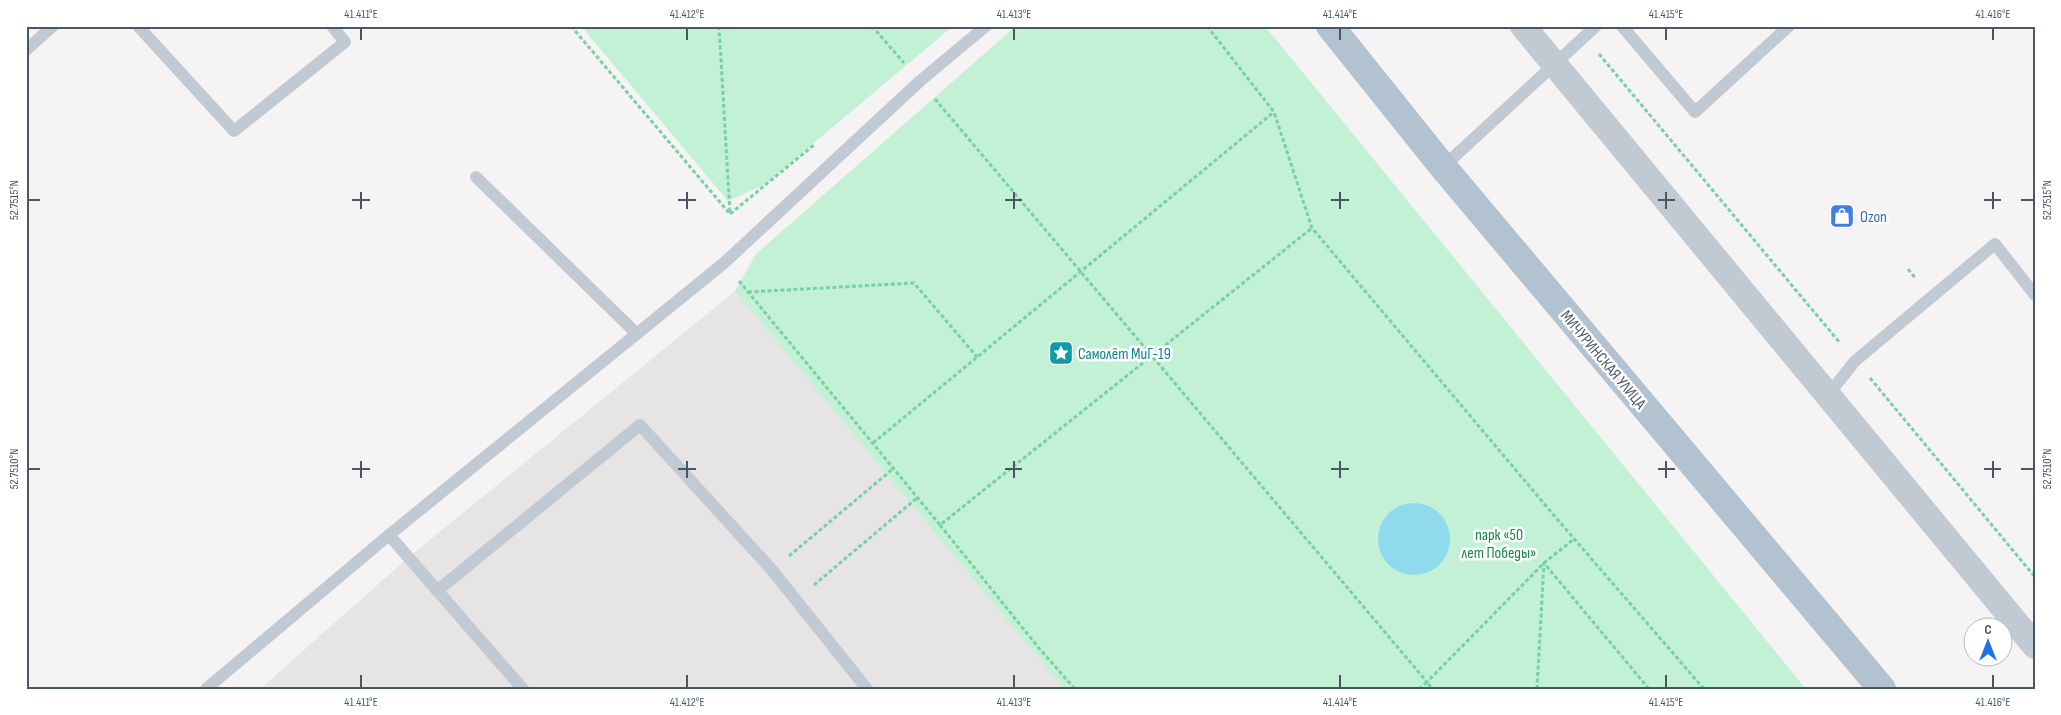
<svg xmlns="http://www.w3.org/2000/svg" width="2061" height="715" viewBox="0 0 2061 715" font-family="'Sofia Sans Condensed',sans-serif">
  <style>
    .education { fill: #e6e4e5 }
    .green { fill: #c3f1d5 }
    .water { fill: #90daee }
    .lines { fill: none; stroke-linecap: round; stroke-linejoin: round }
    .path { stroke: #7ad0a6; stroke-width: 3; stroke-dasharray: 4 2.5; stroke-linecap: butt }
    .service { stroke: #c1cad2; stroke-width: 12 }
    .minor { stroke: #c1cad2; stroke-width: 26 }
    .primary { stroke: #b3c2d1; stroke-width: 28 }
    .ticks { fill: none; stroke: #4a5661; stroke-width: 2 }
    .labels { text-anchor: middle; stroke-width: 5; stroke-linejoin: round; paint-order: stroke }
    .shop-label { font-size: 16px; fill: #366cbe; stroke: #fff; text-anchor: start }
    .culture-label { font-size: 16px; fill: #0d838f; stroke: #fff; text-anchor: start }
    .street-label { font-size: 16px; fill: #4a5661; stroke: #fff }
    .park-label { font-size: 16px; fill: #17864f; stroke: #fff }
    .neatline { fill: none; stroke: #4a5661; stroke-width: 2 }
    .ticks-label { font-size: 12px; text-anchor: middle; fill: #4a5661 }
  </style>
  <rect width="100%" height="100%" fill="#f5f3f3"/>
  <path class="education" d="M735,291L1064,689H260L409,557Z"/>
  <g class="green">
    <path d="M581,26H953L764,185L728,201Z"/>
    <path d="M1016,26H1265L1806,689H1064L735,291L756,254Z"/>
  </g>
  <circle class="water" cx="1414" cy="539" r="36"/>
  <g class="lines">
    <g class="path">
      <path d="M571,26L730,214"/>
      <path d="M719,26L730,214L814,145"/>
      <path d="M872,26L904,63"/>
      <path d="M1207,26L1274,112L1312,228L1557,519L1704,689"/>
      <path d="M1599,54L1840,343"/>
      <path d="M935,99L1427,682L1544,563L1574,539"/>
      <path d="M1908,269L1916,279"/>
      <path d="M739,281L940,525L1312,228"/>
      <path d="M748,292L914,283L977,357"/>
      <path d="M1870,378L2035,577"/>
      <path d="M873,443L1274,112"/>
      <path d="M940,525L1038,647L1075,689"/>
      <path d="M789,556L894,468"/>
      <path d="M814,585L917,498"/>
      <path d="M1419,689L1427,682L1432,689"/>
      <path d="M1537,689L1544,563L1649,689"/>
    </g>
    <g class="service">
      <path d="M138,26L234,131L345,42L332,26"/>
      <path d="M1622,26L1695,112L1789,26"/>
      <path d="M26,50L53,26"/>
      <path d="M1443,167L1596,26"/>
      <path d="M476,177L637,334"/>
      <path d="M1828,395L1855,361L1995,244L2035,295"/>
      <path d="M389,535L523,689"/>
      <path d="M437,591L640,425L772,570L867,689"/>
      <path d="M206,689L389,535L724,263L920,81L986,26"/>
    </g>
    <path class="minor" d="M1523,26L2035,646"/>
    <path class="primary" d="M1330,26L1443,167L1882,689"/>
  </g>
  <path class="ticks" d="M361,28V40M687,28V40M1014,28V40M1340,28V40M1666,28V40M1993,28V40M361,192V209M687,192V209M1014,192V209M1340,192V209M1666,192V209M1993,192V209M28,200H40M352,200H370M678,200H696M1005,200H1022M1331,200H1349M1658,200H1675M1984,200H2001M2021,200H2034M361,461V478M687,461V478M1014,461V478M1340,461V478M1666,461V478M1993,461V478M28,469H40M352,469H370M678,469H696M1005,469H1022M1331,469H1349M1658,469H1675M1984,469H2001M2021,469H2034M361,675V688M687,675V688M1014,675V688M1340,675V688M1666,675V688M1993,675V688"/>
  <defs>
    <symbol id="shop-square" viewBox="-11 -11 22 22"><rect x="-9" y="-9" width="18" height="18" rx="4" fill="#3f7fe0" stroke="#fff"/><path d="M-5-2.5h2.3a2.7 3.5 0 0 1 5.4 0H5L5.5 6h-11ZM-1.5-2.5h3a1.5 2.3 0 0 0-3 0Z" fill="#fff"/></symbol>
    <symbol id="sight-square" viewBox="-11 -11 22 22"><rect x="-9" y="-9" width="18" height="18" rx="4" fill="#0f9aa8" stroke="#fff"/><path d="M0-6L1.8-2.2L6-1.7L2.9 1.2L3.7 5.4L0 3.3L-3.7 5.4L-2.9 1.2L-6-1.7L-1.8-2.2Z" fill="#fff"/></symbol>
  </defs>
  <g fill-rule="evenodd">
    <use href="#shop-square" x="1828" y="202" width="28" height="28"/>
    <use href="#sight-square" x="1047" y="339" width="28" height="28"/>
  </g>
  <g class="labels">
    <g class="shop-label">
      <text x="1860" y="222">Ozon</text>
    </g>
    <g class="culture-label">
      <text x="1078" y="359">Самолёт МиГ-19</text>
    </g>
    <g class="street-label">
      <text transform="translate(1604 359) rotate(50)" y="6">МИЧУРИНСКАЯ УЛИЦА</text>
    </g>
    <g class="park-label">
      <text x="1499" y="540">парк «50<tspan x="1499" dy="18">лет Победы»</tspan></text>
    </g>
  </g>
  <rect width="2061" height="715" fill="none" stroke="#ffffff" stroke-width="55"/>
  <g transform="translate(1988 642)"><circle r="24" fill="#ffffff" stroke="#b7bbc0"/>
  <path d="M0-4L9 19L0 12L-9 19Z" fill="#1a73e8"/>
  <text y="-8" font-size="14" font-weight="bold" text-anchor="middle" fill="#4a5661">С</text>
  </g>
  <rect x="28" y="28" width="2006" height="660" class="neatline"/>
  <g class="ticks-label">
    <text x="361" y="18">41.411°E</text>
    <text x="687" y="18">41.412°E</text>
    <text x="1014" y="18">41.413°E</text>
    <text x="1340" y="18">41.414°E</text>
    <text x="1666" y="18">41.415°E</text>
    <text x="1993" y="18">41.416°E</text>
    <text transform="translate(14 200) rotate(-90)" y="4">52.7515°N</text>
    <text transform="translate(2047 200) rotate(-90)" y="4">52.7515°N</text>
    <text transform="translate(14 469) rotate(-90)" y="4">52.7510°N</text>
    <text transform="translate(2047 469) rotate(-90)" y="4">52.7510°N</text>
    <text x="361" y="706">41.411°E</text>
    <text x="687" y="706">41.412°E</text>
    <text x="1014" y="706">41.413°E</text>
    <text x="1340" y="706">41.414°E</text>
    <text x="1666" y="706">41.415°E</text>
    <text x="1993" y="706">41.416°E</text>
  </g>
</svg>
